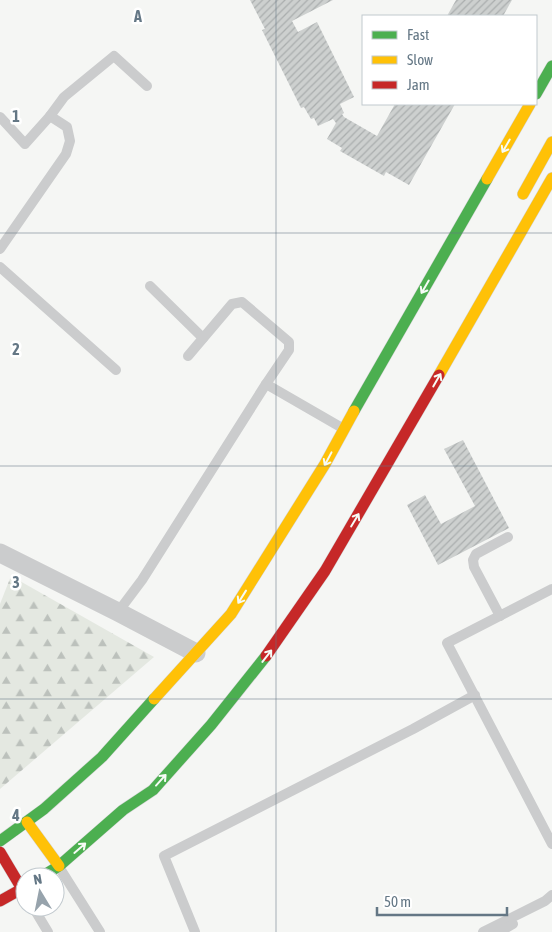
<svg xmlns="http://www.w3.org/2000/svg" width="552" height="932" viewBox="0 0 552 932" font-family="'Asap Condensed',sans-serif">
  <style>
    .forest { fill: url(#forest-firs) }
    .building { fill: url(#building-hatch) }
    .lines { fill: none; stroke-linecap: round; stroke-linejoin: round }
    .fast-casing { stroke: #d2d3d4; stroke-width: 12 }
    .slow-casing { stroke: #d2d3d4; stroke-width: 12 }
    .jam-casing { stroke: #d2d3d4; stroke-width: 12 }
    .lane { stroke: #cbcccd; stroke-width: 10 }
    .street { stroke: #cbcccd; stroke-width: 19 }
    .fast { stroke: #4caf50; stroke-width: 11 }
    .slow { stroke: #ffc107; stroke-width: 11 }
    .jam { stroke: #c62828; stroke-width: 11 }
    .oneway { stroke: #f6fbf6 }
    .grid { fill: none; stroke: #647785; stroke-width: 1; stroke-opacity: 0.55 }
    .grid-label { font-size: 16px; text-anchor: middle; font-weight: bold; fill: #647785; stroke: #fff; stroke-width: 5; stroke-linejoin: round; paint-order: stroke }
  </style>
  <defs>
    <pattern id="forest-firs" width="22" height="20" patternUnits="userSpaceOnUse" patternTransform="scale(1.25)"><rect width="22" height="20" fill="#e4e8e1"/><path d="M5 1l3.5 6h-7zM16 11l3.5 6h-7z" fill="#bcc1bc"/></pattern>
    <pattern id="building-hatch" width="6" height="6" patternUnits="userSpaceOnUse" patternTransform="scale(1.25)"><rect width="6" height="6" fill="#cdd0cf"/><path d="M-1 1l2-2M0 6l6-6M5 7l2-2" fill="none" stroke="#aaaeae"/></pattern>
  </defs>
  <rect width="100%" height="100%" fill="#f5f6f4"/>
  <path class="forest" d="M11,576L154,657L0,789V604Z"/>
  <g class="building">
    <path d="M250,0H333L292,21L298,32L317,22L354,97L340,104L344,113L342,114L344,117L377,136L395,104H455L409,185L386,172L384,176L340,151L342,148L327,139L336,123L333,119L318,126L314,118L311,119L304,107L301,108L262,30L265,29Z"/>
    <path d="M456,0H512L503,16H447Z"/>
    <path d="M463,440L509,528L438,565L407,505L425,495L441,524L475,506L444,449Z"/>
  </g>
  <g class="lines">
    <defs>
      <g id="fast">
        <path d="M536,94L552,66"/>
        <path d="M354,411L487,179"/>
        <path d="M0,841L44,809L102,757L154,699"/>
        <path d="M41,877L59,866L123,810L153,790L211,725L266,656"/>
      </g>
      <g id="slow">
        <path d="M487,179L530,104"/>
        <path d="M523,194L552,142"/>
        <path d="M439,375L552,178"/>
        <path d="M154,699L231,614L325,464L354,411"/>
        <path d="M27,822L59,866"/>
      </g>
      <g id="jam">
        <path d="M266,656L325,571L439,375"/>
        <path d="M0,852L22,889"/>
        <path d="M0,901L25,887"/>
      </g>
    </defs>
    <use href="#fast" class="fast-casing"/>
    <use href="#slow" class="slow-casing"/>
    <use href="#jam" class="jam-casing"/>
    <g class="lane">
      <path d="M0,117L25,144L50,116L64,97L114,56L147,86"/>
      <path d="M0,249L66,154L70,141L67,127L50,116"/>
      <path d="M0,267L116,370"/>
      <path d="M150,286L203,338"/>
      <path d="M188,356L232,304L242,302L289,342V350L266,384"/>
      <path d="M552,589L447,643L552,844"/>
      <path d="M118,612L142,580L266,384L344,429"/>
      <path d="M500,616L474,567L473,560L476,554L508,537"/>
      <path d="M59,867L100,932"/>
      <path d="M33,907L48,932"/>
      <path d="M195,932L164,856L413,729L475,695"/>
      <path d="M483,932L545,901L552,895"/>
      <path d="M499,932L513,924"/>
    </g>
    <path class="street" d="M0,553L118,612L196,653"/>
    <use href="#fast" class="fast"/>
    <use href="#slow" class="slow"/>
    <use href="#jam" class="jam"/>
  </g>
  <defs><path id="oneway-shaft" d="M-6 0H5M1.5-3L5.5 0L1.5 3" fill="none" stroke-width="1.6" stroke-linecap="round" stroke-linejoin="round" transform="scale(1.25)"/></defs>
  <g class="oneway">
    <use href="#oneway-shaft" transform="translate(506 146) rotate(120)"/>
    <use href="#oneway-shaft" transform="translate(425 287) rotate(120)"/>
    <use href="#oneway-shaft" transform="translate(437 380) rotate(-60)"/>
    <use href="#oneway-shaft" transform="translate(328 459) rotate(118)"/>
    <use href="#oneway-shaft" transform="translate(355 520) rotate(-59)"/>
    <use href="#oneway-shaft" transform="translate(242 597) rotate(122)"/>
    <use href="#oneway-shaft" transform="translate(267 656) rotate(-52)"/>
    <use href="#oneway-shaft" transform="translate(161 780) rotate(-48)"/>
    <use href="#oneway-shaft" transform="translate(80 848) rotate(-41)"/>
  </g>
  <path class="grid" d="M276,0V932M0,233H552M0,466H552M0,699H552"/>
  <g class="grid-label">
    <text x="138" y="22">A</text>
    <text x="16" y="122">1</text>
    <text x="16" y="355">2</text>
    <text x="16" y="588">3</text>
    <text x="16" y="821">4</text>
  </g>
  <rect x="362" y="15" width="175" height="90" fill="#ffffff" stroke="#c1c9ce"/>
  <rect x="372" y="31" width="25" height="8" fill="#4caf50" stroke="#c1c9ce"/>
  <text x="407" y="40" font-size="15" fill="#647785">Fast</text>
  <rect x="372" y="56" width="25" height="8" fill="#ffc107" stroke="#c1c9ce"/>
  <text x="407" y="65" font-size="15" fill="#647785">Slow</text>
  <rect x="372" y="81" width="25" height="8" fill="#c62828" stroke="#c1c9ce"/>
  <text x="407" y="90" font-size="15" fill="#647785">Jam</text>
  <g transform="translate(40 892) rotate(350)"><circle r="24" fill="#ffffff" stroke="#c1c9ce"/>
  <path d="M0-4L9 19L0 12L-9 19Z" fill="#97a3ac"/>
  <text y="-8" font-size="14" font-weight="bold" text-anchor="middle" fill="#647785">N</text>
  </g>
  <path d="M377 907v8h130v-8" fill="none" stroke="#647785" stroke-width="2.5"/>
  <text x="384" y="907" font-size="15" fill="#647785" stroke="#ffffff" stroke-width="4" paint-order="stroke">50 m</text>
</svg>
